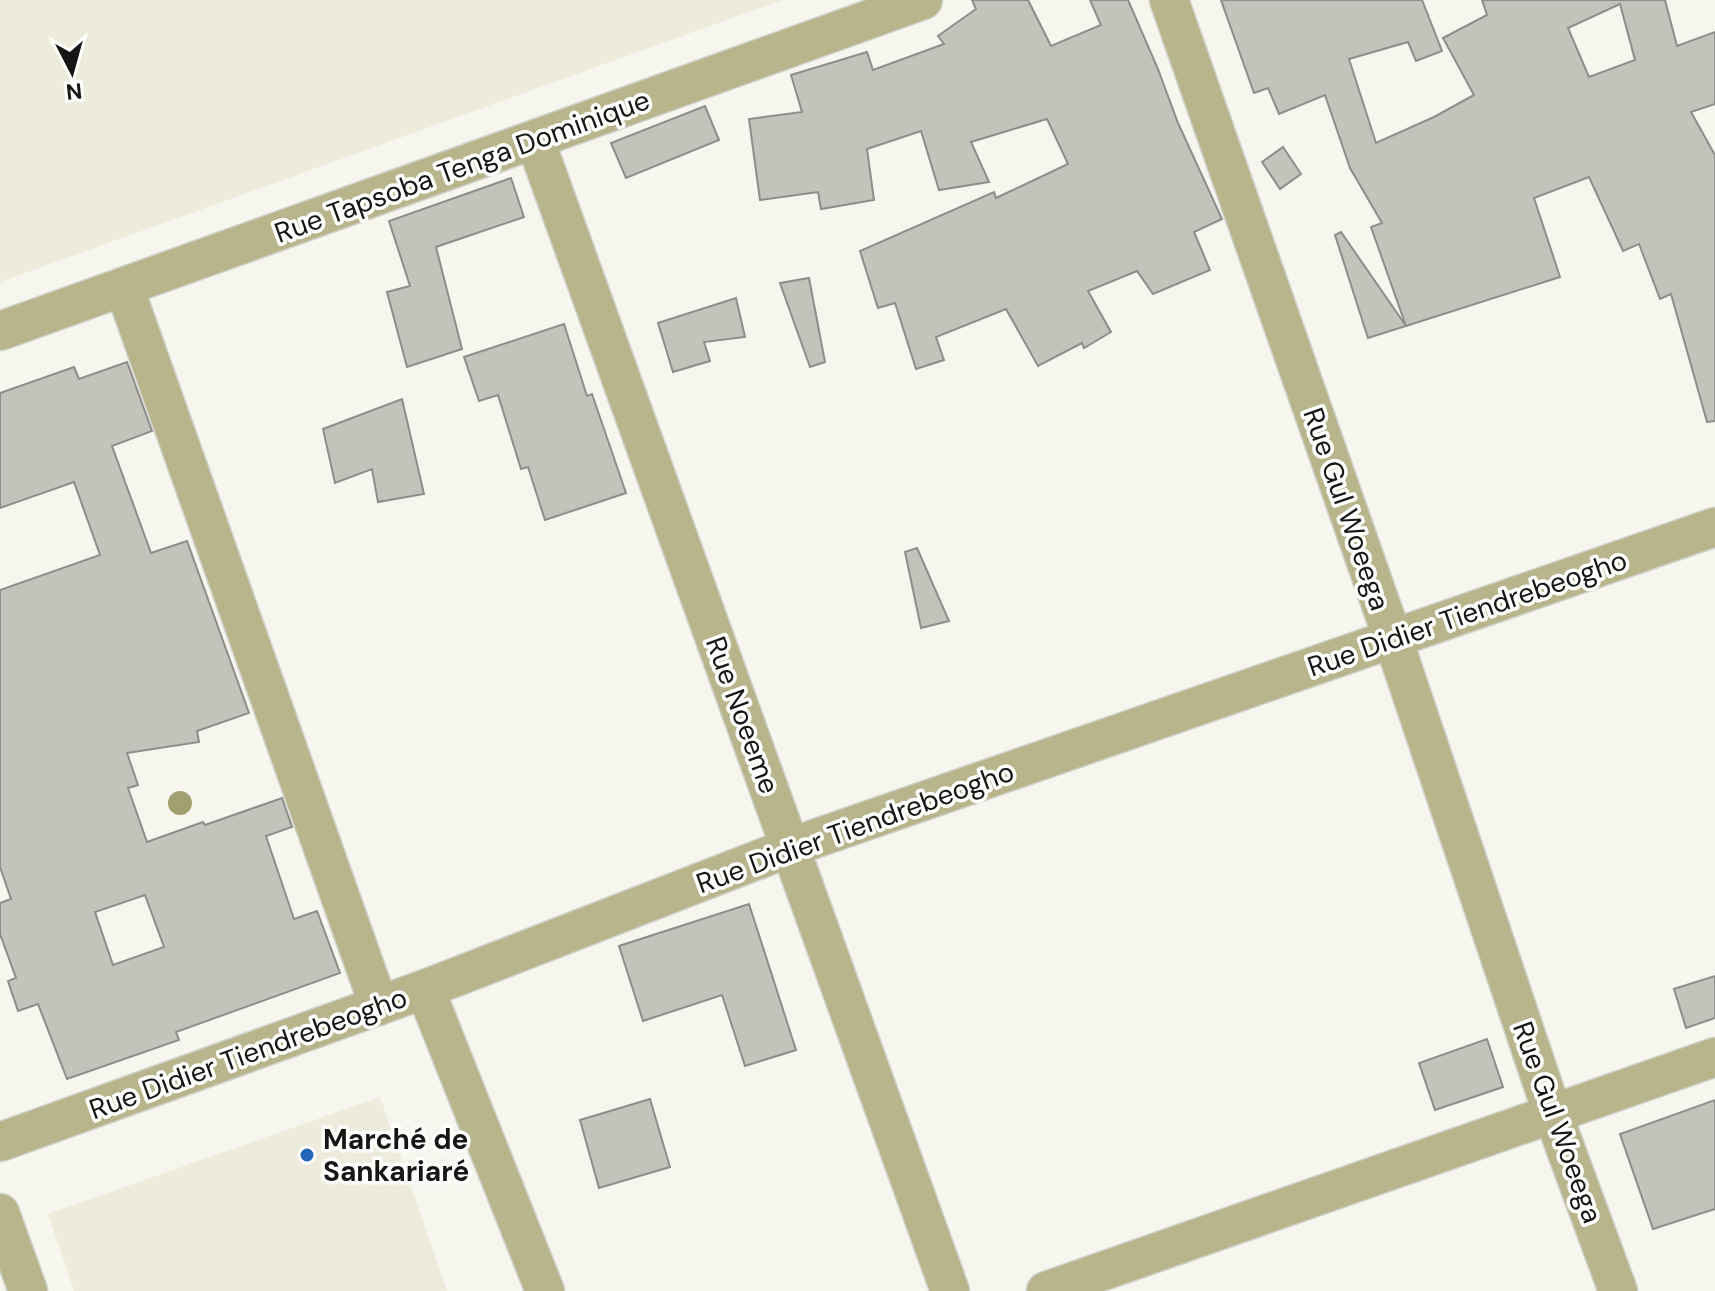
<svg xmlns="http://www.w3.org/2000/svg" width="1715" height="1291" viewBox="0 0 1715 1291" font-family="'DM Sans',sans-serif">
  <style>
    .built { fill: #ecebdc }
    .building { fill: #c3c3bc; stroke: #8e8d87; stroke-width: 2; fill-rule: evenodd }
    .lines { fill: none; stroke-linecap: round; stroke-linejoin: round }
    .minor-casing { stroke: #d2d2cc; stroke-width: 41 }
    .minor { stroke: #b8b58d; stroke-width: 38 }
    .tree { fill: #a29f72 }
    .poi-dot { fill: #2267b8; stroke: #fffffe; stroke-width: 3 }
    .labels { text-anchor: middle; stroke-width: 7; stroke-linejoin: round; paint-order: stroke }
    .street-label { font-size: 28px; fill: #161614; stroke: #fffffe }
    .poi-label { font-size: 28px; font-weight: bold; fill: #161614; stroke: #fffffe; text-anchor: start }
  </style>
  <rect width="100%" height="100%" fill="#f6f6ef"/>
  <g class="built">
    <path d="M0,0H782L0,282Z"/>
    <path d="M380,1097L447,1291H74L48,1214Z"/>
  </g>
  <g class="building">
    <path d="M972,0H1028L1051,46L1101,25L1090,0H1128L1158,69L1178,123L1222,219L1194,232L1210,270L1153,294L1137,271L1088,291L1111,332L1084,348L1082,343L1038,366L1006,309L936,337L944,360L916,369L895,303L878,308L860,251L994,192L996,198L1068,164L1047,119L971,142L989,182L939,190L921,131L867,149L874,200L821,209L818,192L760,200L749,119L802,112L791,75L867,52L873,70L944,44L938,36L976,9Z"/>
    <path d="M1221,0H1422L1442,51L1416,61L1408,42L1349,59L1376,143L1434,117L1474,95L1443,38L1487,15L1482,0H1665L1677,46L1715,32V104L1691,112L1715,155V421L1707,422L1671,294L1660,299L1639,244L1623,251L1589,177L1534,198L1560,277L1406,326L1371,227L1382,223L1350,168L1325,95L1279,114L1268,88L1254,93ZM1620,4L1635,60L1589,77L1568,28Z"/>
    <path d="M705,106L719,140L626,178L611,143Z"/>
    <path d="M1283,147L1301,174L1280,189L1262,162Z"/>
    <path d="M511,178L524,217L436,247L462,349L407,367L387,292L410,286L389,221Z"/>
    <path d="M1341,232L1406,326L1368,338L1335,235Z"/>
    <path d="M809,278L825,362L810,367L780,283Z"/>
    <path d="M736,298L745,337L704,342L710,361L673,372L658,323Z"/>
    <path d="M564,324L587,396L592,394L626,493L545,520L528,467L521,469L498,395L479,401L464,357Z"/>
    <path d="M127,362L152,431L112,446L151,553L187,541L249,713L197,731L199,742L127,753L138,785L128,788L147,842L203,822L205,825L282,798L292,827L266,836L294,919L317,911L340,973L176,1032L179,1040L67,1079L38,1004L18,1011L8,981L16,978L0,934V903L11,899L0,867V590L100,555L74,482L0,508V393L74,367L79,379ZM145,895L164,947L113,965L95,912Z"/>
    <path d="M402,399L424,494L378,502L372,469L335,483L323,429Z"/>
    <path d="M917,548L949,621L921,628L905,552Z"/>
    <path d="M749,904L796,1050L745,1066L722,995L643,1021L619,946Z"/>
    <path d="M1715,976V1018L1686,1028L1674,989Z"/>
    <path d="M1487,1039L1503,1087L1435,1110L1419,1063Z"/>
    <path d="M650,1099L670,1167L599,1188L580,1120Z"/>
    <path d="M1715,1100V1209L1653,1229L1620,1134Z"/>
  </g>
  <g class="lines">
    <defs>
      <g id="minor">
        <path d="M1169,0L1393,639L1552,1112L1618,1291"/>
        <path d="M535,140L950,1291"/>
        <path d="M124,287L379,1006"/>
        <path d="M0,331L923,0"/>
        <path d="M425,989L545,1291"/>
        <path d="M0,1142L425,989L791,847L1715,527"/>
        <path d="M0,1213L28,1291"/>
        <path d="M1046,1291L1715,1057"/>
      </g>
    </defs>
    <use href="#minor" class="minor-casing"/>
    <use href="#minor" class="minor"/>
  </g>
  <circle class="tree" cx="180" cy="803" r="12"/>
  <circle class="poi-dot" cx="307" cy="1155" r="8"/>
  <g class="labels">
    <g class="street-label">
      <text transform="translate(462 166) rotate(-20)" y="10">Rue Tapsoba Tenga Dominique</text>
      <text transform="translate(1347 509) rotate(71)" y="10">Rue Gul Woeega</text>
      <text transform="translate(1467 613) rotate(-19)" y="10">Rue Didier Tiendrebeogho</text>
      <text transform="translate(743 715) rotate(70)" y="10">Rue Noeeme</text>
      <text transform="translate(855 827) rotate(-20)" y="10">Rue Didier Tiendrebeogho</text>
      <text transform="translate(248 1053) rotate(-20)" y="10">Rue Didier Tiendrebeogho</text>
      <text transform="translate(1558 1122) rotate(70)" y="10">Rue Gul Woeega</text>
    </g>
    <g class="poi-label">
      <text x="323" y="1149">Marché de<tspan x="323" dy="32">Sankariaré</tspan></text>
    </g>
  </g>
  <g transform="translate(72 72) rotate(174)" stroke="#fffffe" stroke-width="6" paint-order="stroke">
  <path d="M0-6L14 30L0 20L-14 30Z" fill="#161614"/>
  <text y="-12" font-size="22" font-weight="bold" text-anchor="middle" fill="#161614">N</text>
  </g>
</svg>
